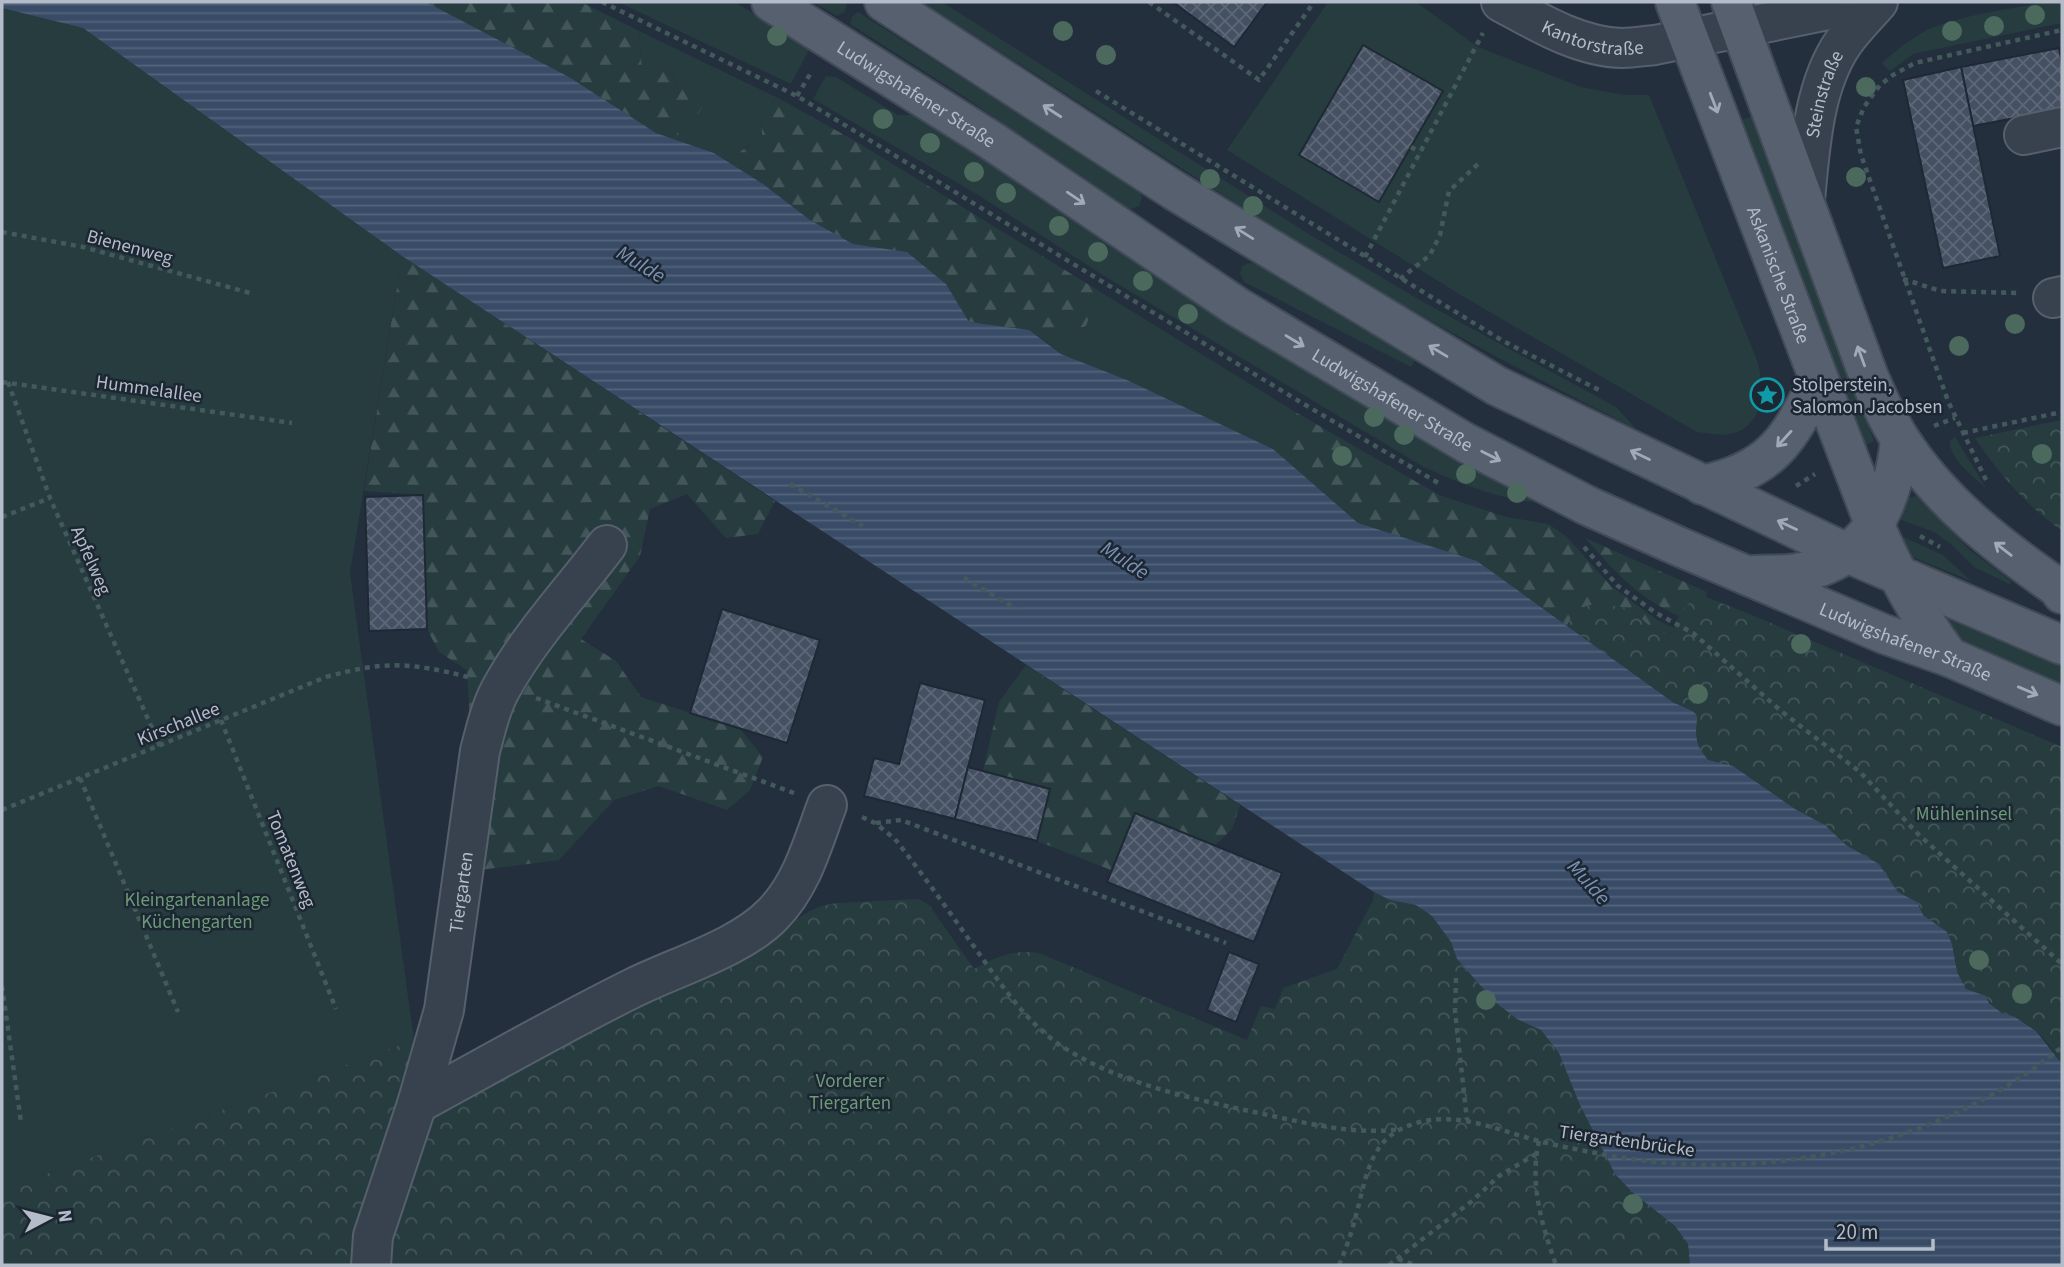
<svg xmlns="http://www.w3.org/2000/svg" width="2064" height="1267" viewBox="0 0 2064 1267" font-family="'Source Sans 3',sans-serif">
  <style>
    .green { fill: #263c3f }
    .forest { fill: url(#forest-firs) }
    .park { fill: url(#park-crowns) }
    .water { fill: url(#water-rules) }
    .building { fill: url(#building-cross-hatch); stroke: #1f2835; stroke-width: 2 }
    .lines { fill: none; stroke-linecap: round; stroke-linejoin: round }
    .minor-casing { stroke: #565f6c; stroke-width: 42 }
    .major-casing { stroke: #414a57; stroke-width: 42 }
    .path { stroke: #44595c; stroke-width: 4.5; stroke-dasharray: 5 5; stroke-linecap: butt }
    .minor { stroke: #38414e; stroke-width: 38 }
    .major { stroke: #56606e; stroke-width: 38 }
    .tree { fill: #4b6a5d }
    .oneway { stroke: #a1aab7 }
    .labels { text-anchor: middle; stroke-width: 5; stroke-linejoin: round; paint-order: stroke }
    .street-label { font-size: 19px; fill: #b4bcc9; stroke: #1d2633 }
    .poi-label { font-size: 19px; fill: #b4bcc9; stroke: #1d2633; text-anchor: start }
    .park-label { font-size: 19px; fill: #6b9a76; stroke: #1d2633 }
    .water-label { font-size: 21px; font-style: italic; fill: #7c92b1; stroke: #1d2633 }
  </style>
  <defs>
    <pattern id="forest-firs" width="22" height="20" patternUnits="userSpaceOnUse" patternTransform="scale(1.75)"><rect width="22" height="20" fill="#263c3f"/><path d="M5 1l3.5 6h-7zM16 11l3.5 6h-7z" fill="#435659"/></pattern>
    <pattern id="park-crowns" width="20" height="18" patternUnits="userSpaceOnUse" patternTransform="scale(1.75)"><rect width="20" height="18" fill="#263c3f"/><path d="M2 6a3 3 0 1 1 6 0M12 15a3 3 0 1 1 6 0" fill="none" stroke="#435659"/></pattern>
    <pattern id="water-rules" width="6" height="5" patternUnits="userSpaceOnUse" patternTransform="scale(1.75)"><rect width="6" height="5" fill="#394c67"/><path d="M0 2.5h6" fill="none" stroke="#53647b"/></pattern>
    <pattern id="building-cross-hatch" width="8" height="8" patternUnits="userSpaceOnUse" patternTransform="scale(1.75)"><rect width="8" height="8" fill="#455162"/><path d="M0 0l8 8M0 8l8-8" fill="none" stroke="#5d6877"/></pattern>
  </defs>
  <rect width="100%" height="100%" fill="#242f3e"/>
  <g class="green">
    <path d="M618,2H734L811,46L791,84Z"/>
    <path d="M813,2H844L847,4L845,12L837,16Z"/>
    <path d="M922,2H942L1312,236L1425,303L1616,407L1636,429C1523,372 1410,312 1302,245C1174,165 1049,82 922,2Z"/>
    <path d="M1328,2H1416L1478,47L1581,87L1624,95H1649L1757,360C1765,387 1765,427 1730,434C1719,436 1708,433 1697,432L1464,297L1227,150Z"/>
    <path d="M2045,2H2062V23L1913,54L1890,71L1882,63C1896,50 1910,39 1927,30C1958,15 2011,9 2045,2Z"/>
    <path d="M2,8L83,28L402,256L350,573L414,1040L2,1190Z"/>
    <path d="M858,12L1139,190L1142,197L1139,206L1131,209L1125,207L966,98L850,24L852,17Z"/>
    <path d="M639,31L778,98L761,112L762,136L727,161L714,153L680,141L675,123L698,114L678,90L672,72L642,68Z"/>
    <path d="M826,76L836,77L898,115H919L1531,493L1532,502C1494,497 1460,484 1424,467L1106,277L975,193L813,99Z"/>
    <path d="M1753,116L1874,441L1856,450L1734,123Z"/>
    <path d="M1248,263L1259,264L1416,358L1411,367L1244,282L1240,274L1242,266Z"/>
    <path d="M1099,291L1297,413L1273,449L1127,380L1061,354L1046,342L1086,326Z"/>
    <path d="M1955,437L1986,488C1973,476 1949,459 1950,441Z"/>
    <path d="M1916,496L1971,551L2011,581V585L1974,567L1952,545L1934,532L1899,519L1909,498Z"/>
    <path d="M1897,534L1943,555L1971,581L1910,556Z"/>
    <path d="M1944,617L2062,667V688L1964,647Z"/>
  </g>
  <g class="forest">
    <path d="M426,2H581L639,31L642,68L672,72L678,90L697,86L708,97L698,114L676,123L680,141L656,133L569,77Z"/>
    <path d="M778,98L857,142L1099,291L1086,326L1046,342L1029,330L969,322L946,284L907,252L853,244L810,220L763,184L727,161L762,136L761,112Z"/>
    <path d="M402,256L775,501L758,534L726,538L687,494L650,509L640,556L581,639L616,661L641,697L740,729L763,757L750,790L727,810L659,786L614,800L559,860L479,870L467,670L439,652L427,629L423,495L364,491Z"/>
    <path d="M1297,413L1439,495L1506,517L1548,524L1567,537L1610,585L1657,620L1674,628L1672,633C1655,635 1644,622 1632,611L1570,620L1567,626L1477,561L1358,523L1273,449Z"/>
    <path d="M1585,538L1707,592L1706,597L1695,596L1679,616C1636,597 1615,571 1585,538Z"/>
    <path d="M1026,665L1240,805L1232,829L1214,846L1135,814L1111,870L1037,841L1049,789L983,771L999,702Z"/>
  </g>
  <g class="park">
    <path d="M2062,420V531C2027,506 1999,474 1975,438Z"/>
    <path d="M1695,596L1706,597L1747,613L2062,747V1064C2054,1053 2045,1038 2035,1030C2019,1017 1995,1015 1986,996L1966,989L1957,972L1952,944L1947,932L1922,915L1917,902L1898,892L1879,864L1846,845L1825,825L1795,809L1733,766L1708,761C1704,754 1698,748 1697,741C1692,714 1708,716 1674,703L1567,626C1576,606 1587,603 1607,605C1616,606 1627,607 1634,612C1647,622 1654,635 1671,633L1681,612Z"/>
    <path d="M1374,892L1390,900L1416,905L1432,916L1451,942L1457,959L1495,1002L1517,1019L1541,1029L1559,1053L1579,1103L1615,1174L1632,1192L1675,1226L1688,1244L1690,1265H2V1190L414,1040L407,1096L755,946L810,911L822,906L836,903L918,899L929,905L974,969C996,957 1013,949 1039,953L1247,1040L1261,1006L1275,1009L1283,988L1337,969L1373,900Z"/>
  </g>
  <path class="water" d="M2,2H426L569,77L656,133L714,153L763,184L810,220L853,244L907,252L946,284L969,322L1029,330L1061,354L1127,380L1273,449L1358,523L1477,561L1674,703C1710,717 1692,714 1697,740C1698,748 1704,754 1708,760L1733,766L1795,809L1825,825L1846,845L1879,864L1898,892L1917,902L1923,915L1947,932L1952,944L1957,972L1966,989L1986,996L1989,1003L2002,1013L2015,1017L2036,1031L2062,1064V1265H1690L1688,1244L1675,1226L1632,1192L1615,1174L1579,1103L1559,1053L1541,1030L1517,1019L1495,1002L1457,959L1451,942L1432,916L1416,905L1390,900L1374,892L402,256L83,28L2,8Z"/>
  <g class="building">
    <path d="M1173,2H1267L1234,47Z"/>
    <path d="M1363,45L1443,91L1379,202L1299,155Z"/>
    <path d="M2059,48L2062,64V109L1973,126L1961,67Z"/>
    <path d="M1961,67L2000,256L1943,268L1903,80Z"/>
    <path d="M423,495L427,629L369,631L365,497Z"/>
    <path d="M722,609L820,640L787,743L690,713Z"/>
    <path d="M920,683L985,700L955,819L864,796L874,758L899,764Z"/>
    <path d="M968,767L1050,789L1037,841L955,819Z"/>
    <path d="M1135,813L1282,873L1254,942L1107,882Z"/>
    <path d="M1229,952L1259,964L1236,1022L1207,1010Z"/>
  </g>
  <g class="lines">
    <defs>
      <g id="minor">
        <path id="s1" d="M1501,2C1538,22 1579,47 1622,48C1633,48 1644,46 1655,45L1868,2"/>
        <path d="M2024,135L2062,127"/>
        <path id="s2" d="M1805,200C1810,149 1813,87 1843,43C1853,28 1867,15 1878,2"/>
        <path d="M2053,298L2062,296"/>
        <path d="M417,1104C489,1065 560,1024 633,988C675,967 741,948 773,914C802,885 813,842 827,805"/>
        <path id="s3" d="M371,1265L373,1236L417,1104L444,1010L480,751C486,729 491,705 503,685C531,635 572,591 607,545"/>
      </g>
      <g id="major">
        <path id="s4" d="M771,2L992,141L1236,306L1466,443L1588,506L1680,547L1884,634L1949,657L2062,706"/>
        <path d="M884,2L1175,191L1497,386L1849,554L2062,645"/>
        <path id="s5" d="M1675,2L1875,526C1897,576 1917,613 1949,657"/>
        <path d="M1731,2L1869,377C1878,398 1887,419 1900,439C1940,502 1998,546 2058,588L2062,594"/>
        <path d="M1702,485C1771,471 1789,440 1818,381"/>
        <path d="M1753,575C1767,574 1783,575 1797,573C1868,561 1893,505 1900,440"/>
      </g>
    </defs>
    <use href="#minor" class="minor-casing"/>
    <use href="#major" class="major-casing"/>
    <g class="path">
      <path d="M602,2L797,96L1302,403L1440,484"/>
      <path d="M1149,2L1259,80L1314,2"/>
      <path d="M1096,91L1503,341L1603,392"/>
      <path d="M797,96L812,71"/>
      <path d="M1411,147L1420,152"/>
      <path d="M2,232L83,247L250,293"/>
      <path d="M1365,257L1483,33"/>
      <path d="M1400,279L1430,255L1440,235L1449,191L1478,164"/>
      <path d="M1903,279L1941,291L2017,293"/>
      <path d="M2,382L292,423"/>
      <path d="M8,382L50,498L160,746"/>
      <path d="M1934,426L1955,418"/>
      <path d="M1963,433L2062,412"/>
      <path d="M1986,480L1948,401L1861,155L1856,127L1864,107L1880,85L1893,75L1915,63L2062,30"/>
      <path d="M790,484L863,526"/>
      <path d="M1796,486L1815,474"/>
      <path d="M2,517L50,498"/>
      <path d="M1920,536L1940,547"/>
      <path d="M1584,547L1618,586L1656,613L1693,633L1781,711L1860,772L1918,834L2062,964"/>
      <path d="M964,578L1017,609"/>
      <path d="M536,698L794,793"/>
      <path d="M221,720L336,1009"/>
      <path d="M80,778L178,1012"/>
      <path d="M2,810L326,677C383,661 410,662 468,677"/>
      <path d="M862,817L875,823L895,839C921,872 946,907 970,941C997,978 1022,1019 1060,1045C1116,1082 1185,1097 1249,1111C1299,1121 1350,1136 1401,1129"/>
      <path d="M876,823L901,820L1226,943"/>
      <path d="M1456,978L1455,1011L1467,1120"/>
      <path d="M2,986L21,1122"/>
      <path d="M1539,1141C1529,1184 1542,1225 1556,1265"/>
      <path d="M1398,1259L1415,1265"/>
      <path d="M1339,1265C1346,1249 1352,1232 1356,1215C1365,1184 1368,1145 1401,1129C1448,1106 1493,1129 1539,1141C1562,1147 1585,1151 1607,1155C1763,1184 1937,1149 2062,1047"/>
      <path d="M1389,1265L1472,1201L1499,1176L1536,1154"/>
    </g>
    <use href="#minor" class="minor"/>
    <use href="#major" class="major"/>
  </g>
  <g class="tree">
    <circle cx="2035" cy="15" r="10"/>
    <circle cx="1994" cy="26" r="10"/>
    <circle cx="1063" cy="31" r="10"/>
    <circle cx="1952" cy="31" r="10"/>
    <circle cx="777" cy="36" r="10"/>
    <circle cx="1106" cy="55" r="10"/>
    <circle cx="1866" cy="87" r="10"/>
    <circle cx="883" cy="119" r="10"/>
    <circle cx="930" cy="143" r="10"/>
    <circle cx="974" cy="172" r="10"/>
    <circle cx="1856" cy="177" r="10"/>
    <circle cx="1210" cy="179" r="10"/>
    <circle cx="1006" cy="193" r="10"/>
    <circle cx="1253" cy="206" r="10"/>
    <circle cx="1059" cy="226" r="10"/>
    <circle cx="1098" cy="252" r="10"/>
    <circle cx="1143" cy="281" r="10"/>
    <circle cx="1188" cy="314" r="10"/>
    <circle cx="2015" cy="324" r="10"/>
    <circle cx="1959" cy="346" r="10"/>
    <circle cx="1374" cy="417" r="10"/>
    <circle cx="1404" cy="435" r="10"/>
    <circle cx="2042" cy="454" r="10"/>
    <circle cx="1342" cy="456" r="10"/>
    <circle cx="1466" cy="474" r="10"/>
    <circle cx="1517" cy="493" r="10"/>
    <circle cx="1801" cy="644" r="10"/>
    <circle cx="1698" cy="694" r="10"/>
    <circle cx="1979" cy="960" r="10"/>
    <circle cx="2022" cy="994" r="10"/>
    <circle cx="1486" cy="1000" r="10"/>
    <circle cx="1633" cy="1204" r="10"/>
  </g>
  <defs><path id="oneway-shaft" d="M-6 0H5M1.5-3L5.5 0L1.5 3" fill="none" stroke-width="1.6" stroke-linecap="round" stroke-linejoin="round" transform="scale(1.75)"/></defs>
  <g class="oneway">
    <use href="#oneway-shaft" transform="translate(1714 103) rotate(69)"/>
    <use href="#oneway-shaft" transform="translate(1052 111) rotate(-147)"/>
    <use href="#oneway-shaft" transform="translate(1076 198) rotate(34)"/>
    <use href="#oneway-shaft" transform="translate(1244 233) rotate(-148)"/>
    <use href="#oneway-shaft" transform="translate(1295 341) rotate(31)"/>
    <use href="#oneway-shaft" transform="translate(1438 351) rotate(-149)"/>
    <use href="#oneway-shaft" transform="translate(1861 356) rotate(-110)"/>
    <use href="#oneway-shaft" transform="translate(1784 439) rotate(132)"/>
    <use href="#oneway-shaft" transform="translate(1640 455) rotate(-154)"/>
    <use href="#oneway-shaft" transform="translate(1491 456) rotate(27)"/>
    <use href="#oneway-shaft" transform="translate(1787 525) rotate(-155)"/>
    <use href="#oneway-shaft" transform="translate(2003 549) rotate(-142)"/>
    <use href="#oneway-shaft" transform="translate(2028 691) rotate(23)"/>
  </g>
  <defs>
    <symbol id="sight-ring" viewBox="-11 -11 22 22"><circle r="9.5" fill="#1d2633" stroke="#0f9aa8" stroke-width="1.5"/><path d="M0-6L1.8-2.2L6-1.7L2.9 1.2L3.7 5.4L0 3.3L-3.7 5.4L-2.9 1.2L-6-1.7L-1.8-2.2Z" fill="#0f9aa8"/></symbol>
  </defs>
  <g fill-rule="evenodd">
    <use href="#sight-ring" x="1748" y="376" width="38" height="38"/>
  </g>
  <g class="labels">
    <g class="street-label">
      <text dy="7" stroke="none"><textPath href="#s1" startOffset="100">Kantorstraße</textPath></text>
      <text dy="7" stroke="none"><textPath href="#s4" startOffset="172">Ludwigshafener Straße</textPath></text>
      <text dy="7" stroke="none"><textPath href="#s2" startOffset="108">Steinstraße</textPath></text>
      <text transform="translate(130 246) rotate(15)" y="7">Bienenweg</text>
      <text dy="7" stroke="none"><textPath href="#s5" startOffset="292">Askanische Straße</textPath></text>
      <text transform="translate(149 388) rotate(8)" y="7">Hummelallee</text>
      <text dy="7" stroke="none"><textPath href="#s4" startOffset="738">Ludwigshafener Straße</textPath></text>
      <text transform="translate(92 560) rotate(66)" y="7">Apfelweg</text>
      <text dy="7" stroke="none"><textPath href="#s4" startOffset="1306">Ludwigshafener Straße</textPath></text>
      <text transform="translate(178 723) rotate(-22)" y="7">Kirschallee</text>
      <text transform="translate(292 859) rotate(68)" y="7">Tomatenweg</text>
      <text dy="7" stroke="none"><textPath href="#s3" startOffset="385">Tiergarten</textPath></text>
      <text transform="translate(1627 1140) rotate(8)" y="7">Tiergartenbrücke</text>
    </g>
    <g class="poi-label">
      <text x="1792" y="391">Stolperstein,<tspan x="1792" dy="22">Salomon Jacobsen</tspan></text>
    </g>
    <g class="park-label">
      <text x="1964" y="820">Mühleninsel</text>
      <text x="197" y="906">Kleingartenanlage<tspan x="197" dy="22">Küchengarten</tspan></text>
      <text x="850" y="1087">Vorderer<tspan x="850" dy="22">Tiergarten</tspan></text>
    </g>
    <g class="water-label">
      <text transform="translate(641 264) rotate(31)" y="7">Mulde</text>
      <text transform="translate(1125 560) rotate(33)" y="7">Mulde</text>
      <text transform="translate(1589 882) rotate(48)" y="7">Mulde</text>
    </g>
  </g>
  <rect width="2064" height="1267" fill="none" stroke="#b4bcc9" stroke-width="7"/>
  <g transform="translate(49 1218) rotate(83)" stroke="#1d2633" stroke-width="5" paint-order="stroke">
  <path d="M0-5L12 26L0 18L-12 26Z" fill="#b4bcc9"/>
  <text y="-10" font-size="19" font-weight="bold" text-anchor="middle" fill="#b4bcc9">N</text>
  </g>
  <path d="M1826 1239v10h107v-10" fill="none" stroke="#b4bcc9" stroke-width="3.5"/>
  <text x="1836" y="1239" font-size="21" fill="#b4bcc9" stroke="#1d2633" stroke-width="5" paint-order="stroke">20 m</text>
</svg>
